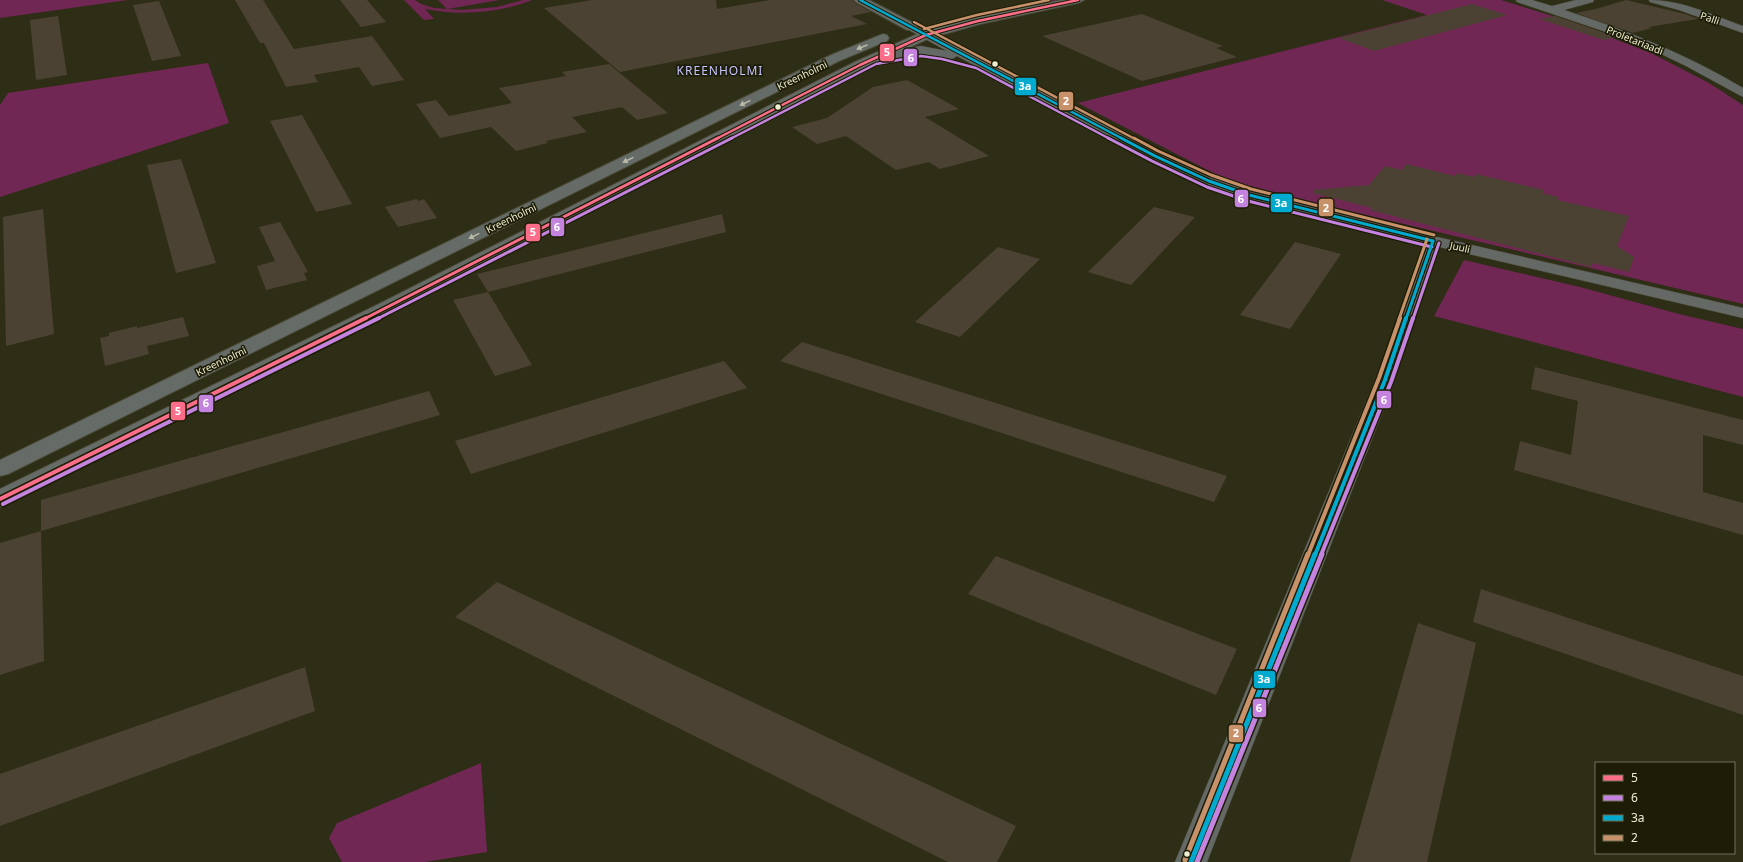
<svg xmlns="http://www.w3.org/2000/svg" width="1743" height="862" viewBox="0 0 1743 862" font-family="'Noto Sans',sans-serif">
  <style>
    .green { fill: #712753 }
    .building { fill: #4c4233 }
    .lines { fill: none; stroke-linecap: round; stroke-linejoin: round }
    .street-casing { stroke: #4b4a36; stroke-width: 1 }
    .secondary-casing { stroke: #4b4a36; stroke-width: 2 }
    .street { fill: #646966; fill-rule: evenodd }
    .secondary { fill: #656b66; fill-rule: evenodd }
    .bus-1-far2-casing { stroke: #1d1c06; stroke-width: 4.5 }
    .bus-1-far1-casing { stroke: #1d1c06; stroke-width: 5.5 }
    .bus-1-casing { stroke: #1d1c06; stroke-width: 7 }
    .bus-2-far3-casing { stroke: #1d1c06; stroke-width: 4.5 }
    .bus-2-far2-casing { stroke: #1d1c06; stroke-width: 5.5 }
    .bus-2-far1-casing { stroke: #1d1c06; stroke-width: 7 }
    .bus-2-casing { stroke: #1d1c06; stroke-width: 8 }
    .bus-3-far3-casing { stroke: #1d1c06; stroke-width: 4.5 }
    .bus-3-far2-casing { stroke: #1d1c06; stroke-width: 5.5 }
    .bus-3-far1-casing { stroke: #1d1c06; stroke-width: 7 }
    .bus-3-casing { stroke: #1d1c06; stroke-width: 8 }
    .bus-4-far3-casing { stroke: #1d1c06; stroke-width: 4.5 }
    .bus-4-far2-casing { stroke: #1d1c06; stroke-width: 5.5 }
    .bus-4-far1-casing { stroke: #1d1c06; stroke-width: 7 }
    .bus-4-casing { stroke: #1d1c06; stroke-width: 8 }
    .bus-1-far2 { stroke: #fb6d88; stroke-width: 2.5 }
    .bus-1-far1 { stroke: #fb6d88; stroke-width: 3 }
    .bus-1 { stroke: #fb6d88; stroke-width: 4 }
    .bus-2-far3 { stroke: #c483df; stroke-width: 2.5 }
    .bus-2-far2 { stroke: #c483df; stroke-width: 3 }
    .bus-2-far1 { stroke: #c483df; stroke-width: 4 }
    .bus-2 { stroke: #c483df; stroke-width: 5 }
    .bus-3-far3 { stroke: #00a9ce; stroke-width: 2.5 }
    .bus-3-far2 { stroke: #00a9ce; stroke-width: 3 }
    .bus-3-far1 { stroke: #00a9ce; stroke-width: 4 }
    .bus-3 { stroke: #00a9ce; stroke-width: 5 }
    .bus-4-far3 { stroke: #c7916a; stroke-width: 2.5 }
    .bus-4-far2 { stroke: #c7916a; stroke-width: 3 }
    .bus-4-far1 { stroke: #c7916a; stroke-width: 4 }
    .bus-4 { stroke: #c7916a; stroke-width: 5 }
    .oneway { fill: #b7b9a6 }
    .bus-dot { fill: #eeedd1; stroke: #1d1c06; stroke-width: 1.5 }
    .labels { text-anchor: middle; stroke-width: 3.5; stroke-linejoin: round; paint-order: stroke }
    .far-street-label { font-size: 10px; fill: #eeedd1; stroke: #1d1c06 }
    .far-quarter-label { font-size: 12px; letter-spacing: 1px; fill: #c5c4fe; stroke: #1d1c06 }
    .line-badge { stroke: #1d1c06; stroke-width: 1.5 }
    .badge-label { font-size: 11px; text-anchor: middle; font-weight: bold; fill: #fff }
  </style>
  <rect width="100%" height="100%" fill="#2e2d16"/>
  <g class="green">
    <path d="M0,0H128L0,18Z"/>
    <path d="M404,0H415L421,4L434,8L462,10L497,7L523,0H532C499,13 460,16 425,9L434,19L424,20Z"/>
    <path d="M438,0H500L447,9Z"/>
    <path d="M1048,0H1062L952,24L947,22Z"/>
    <path d="M1382,0H1501L1572,22L1653,54L1709,83L1743,105V304L1255,189L1221,177L1078,103L1427,15Z"/>
    <path d="M208,63L229,123L0,197V105L8,93Z"/>
    <path d="M1464,260L1580,287L1679,314L1743,329V397L1434,316Z"/>
    <path d="M481,763L487,852L425,862H342L329,838L337,823Z"/>
  </g>
  <g class="building">
    <path d="M235,0H263L294,49L372,36L404,80L372,86L359,67L314,75L318,82L286,87L264,43H260Z"/>
    <path d="M340,0H367L386,22L361,27Z"/>
    <path d="M592,0H716L717,9L770,0H852L855,3L871,12L851,16L867,24L620,72L544,8Z"/>
    <path d="M1626,0L1685,14L1698,19L1648,27L1652,28L1633,33L1576,13L1596,9Z"/>
    <path d="M159,1L181,56L152,61L133,5Z"/>
    <path d="M1472,4L1507,15L1374,51L1339,38Z"/>
    <path d="M1142,14L1223,46L1216,48L1237,57L1142,81L1042,36Z"/>
    <path d="M58,16L67,75L36,80L30,20Z"/>
    <path d="M1555,16L1602,32L1615,37L1604,40L1539,19Z"/>
    <path d="M609,64L668,113L637,120L622,107L572,117L587,132L546,141L548,143L516,151L491,127L440,138L416,104L436,100L449,116L512,103L499,88L566,76L562,72Z"/>
    <path d="M907,80L959,109L925,117L989,156L940,169L929,162L896,170L846,136L817,144L792,127L827,118L873,87Z"/>
    <path d="M302,115L352,204L316,212L270,121Z"/>
    <path d="M181,159L216,263L176,273L147,165Z"/>
    <path d="M1406,164L1455,176L1457,173L1474,177L1476,174L1544,190L1542,193L1559,197L1557,200L1629,216L1617,246L1634,257L1629,272L1593,263L1591,267L1370,210L1372,208L1313,193V190L1369,185L1385,166L1402,170Z"/>
    <path d="M417,199L418,201L424,199L437,218L398,227L385,207Z"/>
    <path d="M1154,207L1195,217L1131,285L1088,272Z"/>
    <path d="M43,209L54,334L6,346L3,217Z"/>
    <path d="M722,214L726,232L488,292L477,274Z"/>
    <path d="M280,222L308,272L304,273L307,280L266,290L257,266L275,261L259,227Z"/>
    <path d="M1295,242L1341,254L1290,329L1240,315Z"/>
    <path d="M998,247L1040,259L960,337L915,322Z"/>
    <path d="M488,292L532,365L495,376L453,300Z"/>
    <path d="M183,317L189,336L147,346L149,354L105,366L100,338L109,336V333L137,326V328Z"/>
    <path d="M802,342L1227,476L1214,502L780,361Z"/>
    <path d="M724,361L747,388L471,474L455,441Z"/>
    <path d="M1535,367L1743,420V445L1703,435V492L1743,503V535L1514,470L1520,441L1571,455L1578,401L1531,389Z"/>
    <path d="M429,391L440,415L41,531V500Z"/>
    <path d="M41,531L44,661L0,675V543Z"/>
    <path d="M996,556L1237,649L1216,695L968,594Z"/>
    <path d="M497,582L1016,826L997,862H948L455,617Z"/>
    <path d="M1481,589L1743,676V715L1473,622Z"/>
    <path d="M1418,623L1476,643L1427,862H1350Z"/>
    <path d="M305,667L315,711L0,826V774Z"/>
  </g>
  <g class="lines">
    <defs>
      <g id="street">
        <path d="M1516,0H1532L1552,6L1576,0H1594L1593,2L1564,10C1626,30 1686,54 1743,88V97L1686,66L1659,53L1603,31L1517,2Z"/>
        <path d="M1649,0C1682,0 1712,15 1743,26V33L1679,10L1650,2Z"/>
        <path d="M911,24L1089,114L1160,153L1214,178L1254,192L1433,236L1743,308V318L1439,247L1395,380L1207,862H1175L1375,380L1424,244L1244,198L1204,184L1150,159L957,56L952,59L921,54L874,62L870,61L868,58L870,55L921,46L947,51L907,29L905,27Z"/>
      </g>
      <g id="secondary">
        <path d="M854,0H869L915,24L917,27L915,30H907L856,2Z"/>
        <path d="M1062,0H1084L1078,3L980,24L930,38L865,68L393,312L8,504L0,507V489L379,304L855,62L922,32L978,17Z"/>
        <path d="M883,34L887,35L889,38L887,41L839,61L8,474L0,476V460L831,55Z"/>
      </g>
    </defs>
    <use href="#street" class="street-casing"/>
    <use href="#secondary" class="secondary-casing"/>
    <use href="#street" class="street"/>
    <use href="#secondary" class="secondary"/>
    <defs>
      <path id="bus-1-far2" d="M716,139L860,65L926,35L978,21L1078,0"/>
      <path id="bus-1-far1" d="M364,319L718,138"/>
      <path id="bus-1" d="M0,499L366,318"/>
      <path id="bus-2-far3" d="M730,139L876,64L921,56L942,59L976,68L1110,139"/>
      <g id="bus-2-far2">
        <path d="M1108,138L1152,161L1207,187L1248,201L1432,247"/>
        <path d="M377,319L732,138"/>
        <path d="M1413,319L1439,243"/>
      </g>
      <g id="bus-2-far1">
        <path d="M3,504L379,318"/>
        <path d="M1321,555L1391,382L1413,318"/>
      </g>
      <path id="bus-2" d="M1197,862L1322,554"/>
      <path id="bus-3-far3" d="M860,0L1123,139"/>
      <g id="bus-3-far2">
        <path d="M1121,138L1155,156L1209,181L1249,195L1433,241"/>
        <path d="M1406,319L1433,241"/>
      </g>
      <path id="bus-3-far1" d="M1315,555L1385,380L1406,318"/>
      <path id="bus-3" d="M1191,862L1315,554"/>
      <g id="bus-4-far3">
        <path d="M914,22L1135,139"/>
        <path d="M924,29L977,15L1049,0"/>
      </g>
      <g id="bus-4-far2">
        <path d="M1134,138L1158,151L1211,175L1251,189L1434,235"/>
        <path d="M1399,319L1427,239"/>
      </g>
      <path id="bus-4-far1" d="M1308,555L1379,378L1400,318"/>
      <path id="bus-4" d="M1185,860L1308,554"/>
    </defs>
    <use href="#bus-1-far2" class="bus-1-far2-casing"/>
    <use href="#bus-1-far1" class="bus-1-far1-casing"/>
    <use href="#bus-1" class="bus-1-casing"/>
    <use href="#bus-2-far3" class="bus-2-far3-casing"/>
    <use href="#bus-2-far2" class="bus-2-far2-casing"/>
    <use href="#bus-2-far1" class="bus-2-far1-casing"/>
    <use href="#bus-2" class="bus-2-casing"/>
    <use href="#bus-3-far3" class="bus-3-far3-casing"/>
    <use href="#bus-3-far2" class="bus-3-far2-casing"/>
    <use href="#bus-3-far1" class="bus-3-far1-casing"/>
    <use href="#bus-3" class="bus-3-casing"/>
    <use href="#bus-4-far3" class="bus-4-far3-casing"/>
    <use href="#bus-4-far2" class="bus-4-far2-casing"/>
    <use href="#bus-4-far1" class="bus-4-far1-casing"/>
    <use href="#bus-4" class="bus-4-casing"/>
    <use href="#bus-1-far2" class="bus-1-far2"/>
    <use href="#bus-1-far1" class="bus-1-far1"/>
    <use href="#bus-1" class="bus-1"/>
    <use href="#bus-2-far3" class="bus-2-far3"/>
    <use href="#bus-2-far2" class="bus-2-far2"/>
    <use href="#bus-2-far1" class="bus-2-far1"/>
    <use href="#bus-2" class="bus-2"/>
    <use href="#bus-3-far3" class="bus-3-far3"/>
    <use href="#bus-3-far2" class="bus-3-far2"/>
    <use href="#bus-3-far1" class="bus-3-far1"/>
    <use href="#bus-3" class="bus-3"/>
    <use href="#bus-4-far3" class="bus-4-far3"/>
    <use href="#bus-4-far2" class="bus-4-far2"/>
    <use href="#bus-4-far1" class="bus-4-far1"/>
    <use href="#bus-4" class="bus-4"/>
  </g>
  <defs><path id="oneway-solid" d="M-6-.8H1V-3.2L6.5 0L1 3.2V.8H-6Z"/></defs>
  <g class="oneway">
    <use href="#oneway-solid" transform="translate(862 47) rotate(157)"/>
    <use href="#oneway-solid" transform="translate(745 103) rotate(154)"/>
    <use href="#oneway-solid" transform="translate(628 160) rotate(154)"/>
    <use href="#oneway-solid" transform="translate(474 236) rotate(154)"/>
  </g>
  <g class="bus-dot">
    <circle cx="995" cy="64" r="3.5"/>
    <circle cx="778" cy="107" r="3.5"/>
    <circle cx="1187" cy="854" r="3.5"/>
  </g>
  <g class="labels">
    <g class="far-street-label">
      <text transform="translate(1710 18) rotate(19)" y="4">Palli</text>
      <text transform="translate(1635 40) rotate(22)" y="4">Proletariaadi</text>
      <text transform="translate(802 75) rotate(-26)" y="4">Kreenholmi</text>
      <text transform="translate(511 218) rotate(-26)" y="4">Kreenholmi</text>
      <text transform="translate(1460 247) rotate(13)" y="4">Juuli</text>
      <text transform="translate(221 361) rotate(-26)" y="4">Kreenholmi</text>
    </g>
    <g class="far-quarter-label">
      <text x="720" y="75">KREENHOLMI</text>
    </g>
  </g>
  <g class="line-badge">
    <rect x="879" y="43" width="16" height="19" rx="4" fill="#fb6d88"/>
    <rect x="903" y="48" width="15" height="19" rx="4" fill="#c483df"/>
    <rect x="1014" y="77" width="23" height="19" rx="4" fill="#00a9ce"/>
    <rect x="1058" y="91" width="16" height="20" rx="4" fill="#c7916a"/>
    <rect x="1234" y="189" width="15" height="19" rx="4" fill="#c483df"/>
    <rect x="1270" y="193" width="23" height="20" rx="4" fill="#00a9ce"/>
    <rect x="1318" y="198" width="16" height="19" rx="4" fill="#c7916a"/>
    <rect x="550" y="217" width="15" height="20" rx="4" fill="#c483df"/>
    <rect x="525" y="223" width="16" height="19" rx="4" fill="#fb6d88"/>
    <rect x="1376" y="390" width="16" height="19" rx="4" fill="#c483df"/>
    <rect x="198" y="394" width="16" height="19" rx="4" fill="#c483df"/>
    <rect x="170" y="401" width="16" height="20" rx="4" fill="#fb6d88"/>
    <rect x="1253" y="670" width="23" height="19" rx="4" fill="#00a9ce"/>
    <rect x="1252" y="698" width="15" height="20" rx="4" fill="#c483df"/>
    <rect x="1228" y="724" width="16" height="19" rx="4" fill="#c7916a"/>
  </g>
  <g class="badge-label">
    <text x="887" y="56">5</text>
    <text x="911" y="62">6</text>
    <text x="1025" y="90">3a</text>
    <text x="1066" y="105">2</text>
    <text x="1241" y="203">6</text>
    <text x="1281" y="207">3a</text>
    <text x="1326" y="212">2</text>
    <text x="557" y="231">6</text>
    <text x="533" y="236">5</text>
    <text x="1384" y="404">6</text>
    <text x="206" y="407">6</text>
    <text x="178" y="415">5</text>
    <text x="1264" y="683">3a</text>
    <text x="1259" y="712">6</text>
    <text x="1236" y="737">2</text>
  </g>
  <rect x="1595" y="762" width="140" height="92" fill="#1d1c06" stroke="#717057"/>
  <rect x="1603" y="775" width="20" height="6" fill="#fb6d88" stroke="#717057"/>
  <text x="1631" y="782" font-size="12" fill="#eeedd1">5</text>
  <rect x="1603" y="795" width="20" height="6" fill="#c483df" stroke="#717057"/>
  <text x="1631" y="802" font-size="12" fill="#eeedd1">6</text>
  <rect x="1603" y="815" width="20" height="6" fill="#00a9ce" stroke="#717057"/>
  <text x="1631" y="822" font-size="12" fill="#eeedd1">3a</text>
  <rect x="1603" y="835" width="20" height="6" fill="#c7916a" stroke="#717057"/>
  <text x="1631" y="842" font-size="12" fill="#eeedd1">2</text>
</svg>
